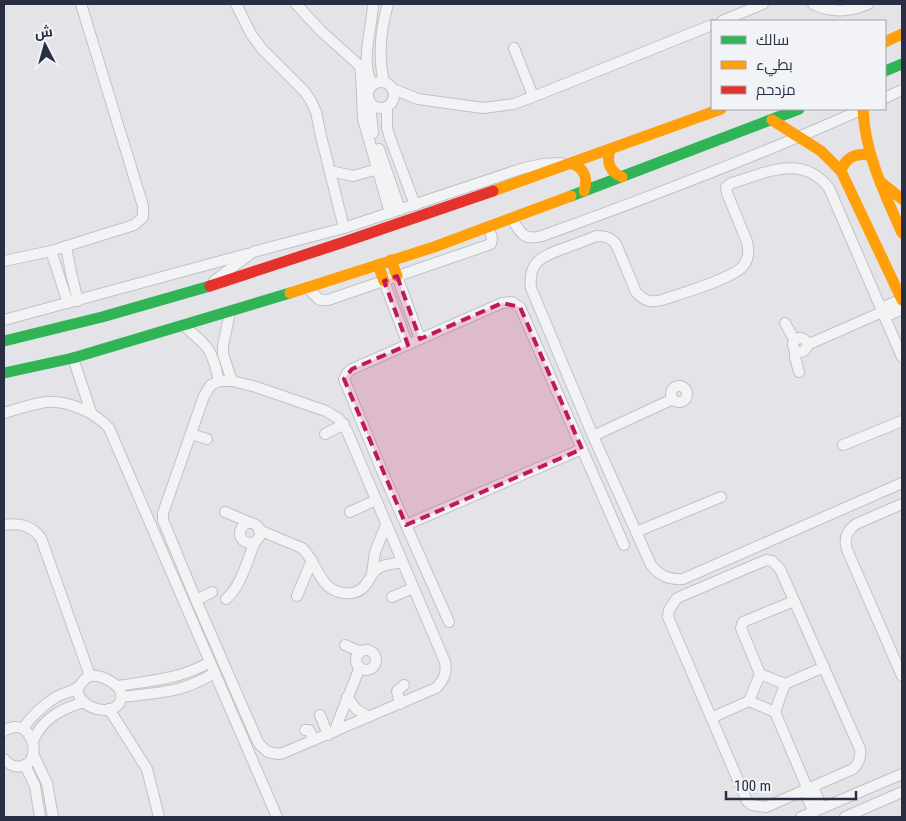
<svg xmlns="http://www.w3.org/2000/svg" width="906" height="821" viewBox="0 0 906 821" font-family="'Roboto Condensed',Cairo,sans-serif">
  <style>
    .lines { fill: none; stroke-linecap: round; stroke-linejoin: round }
    .street-casing { stroke: #c2c2c6; stroke-width: 12 }
    .street { stroke: #f2f3f5; stroke-width: 10 }
    .fast { stroke: #30b455; stroke-width: 11 }
    .slow { stroke: #ff9f0a; stroke-width: 11 }
    .jam { stroke: #e5322d; stroke-width: 11 }
    .marked { fill: #c2185b; fill-opacity: 0.2; stroke: #c2185b; stroke-width: 4; stroke-dasharray: 10 6; stroke-linejoin: round }
  </style>
  <rect width="100%" height="100%" fill="#e4e4e8"/>
  <g class="lines">
    <defs>
      <g id="street">
        <path d="M236,4L251,34L262,49L305,92L311,101L316,112L321,136L344,228"/>
        <path d="M296,4L322,32L359,65L361,71L363,119L390,213"/>
        <path d="M813,4C831,13 850,12 868,4"/>
        <path d="M722,21L763,4"/>
        <path d="M514,48L533,96"/>
        <circle cx="381" cy="95" r="13"/>
        <path d="M384,82C378,57 381,28 388,4"/>
        <path d="M372,84C360,60 372,30 373,4"/>
        <path d="M393,89L418,99L483,108L514,104L540,94L712,25"/>
        <path d="M885,98L902,90"/>
        <path d="M370,104L373,133"/>
        <path d="M387,107V127L389,135L415,205"/>
        <path d="M379,149L400,210"/>
        <path d="M330,171L353,176L378,169"/>
        <path d="M512,219C521,233 523,241 542,236C650,197 758,156 863,109"/>
        <path d="M66,246L71,273L78,301"/>
        <path d="M51,251L68,303"/>
        <path d="M4,261L51,251L134,225L143,217V206L81,4"/>
        <path d="M397,276L420,339"/>
        <path d="M214,281L253,252L344,228L524,168L543,164L561,163"/>
        <path d="M384,281L408,345"/>
        <path d="M307,288L320,300H328L491,244L492,239L489,227"/>
        <path d="M881,308L902,299"/>
        <path d="M230,312L223,346V354L232,381"/>
        <path d="M885,317L902,309"/>
        <path d="M4,320L247,254"/>
        <path d="M785,323L795,341"/>
        <path d="M184,326C209,347 212,349 219,381"/>
        <circle cx="800" cy="345" r="7"/>
        <path d="M807,345L882,312"/>
        <path d="M795,350V357L799,372"/>
        <path d="M902,357L829,188C802,153 766,173 732,183L726,187L727,193L747,242C749,250 749,258 744,265C735,278 680,294 662,300C651,303 644,301 636,292L616,244C610,237 605,236 596,236C585,241 573,245 562,249C541,257 528,262 531,288L593,436L651,565C660,576 669,580 683,579L902,483"/>
        <path d="M73,358L91,412"/>
        <path d="M219,381H232L256,387L326,411L339,419L347,431L445,662C447,673 444,680 436,688L283,753L278,754L268,752L260,745L257,740L196,600L163,520V513L204,396L211,385Z"/>
        <circle cx="679" cy="394" r="8"/>
        <path d="M4,413C17,409 32,404 46,402C67,400 95,412 109,428L277,817"/>
        <path d="M191,434L207,439"/>
        <path d="M325,434L344,424"/>
        <path d="M593,436L673,399"/>
        <path d="M843,445L902,421"/>
        <path d="M902,504L856,524C846,531 843,540 848,552L902,676"/>
        <path d="M225,512L251,523"/>
        <path d="M350,512L376,500"/>
        <circle cx="250" cy="533" r="10"/>
        <path d="M4,525C19,523 31,525 41,538L90,676"/>
        <path d="M406,525L582,449"/>
        <path d="M259,530L302,548C314,559 317,577 329,587C341,596 359,596 367,583C370,579 372,573 376,570C382,564 394,564 402,562"/>
        <path d="M636,532L721,497"/>
        <path d="M766,560L772,561L780,569L860,749C861,758 859,763 853,769L766,807L752,805L747,801L668,617L669,610L677,598Z"/>
        <path d="M372,574L375,552L386,525"/>
        <path d="M297,596L312,560"/>
        <path d="M392,597L413,588"/>
        <path d="M226,599C242,585 247,560 255,542"/>
        <path d="M196,600L212,592"/>
        <path d="M449,622L382,471L344,379L348,372L352,369L502,303L512,302L520,307L624,545"/>
        <path d="M345,645L361,652"/>
        <circle cx="366" cy="660" r="10"/>
        <path d="M760,674L749,701L775,712L785,684L760,674L741,628L743,622L794,601"/>
        <path d="M785,684L824,667"/>
        <path d="M117,686C150,681 181,679 210,662"/>
        <path d="M121,697C157,693 183,693 214,673"/>
        <path d="M347,697L356,709L369,717"/>
        <path d="M400,704L397,691L404,685"/>
        <path d="M109,709L147,769L159,817"/>
        <path d="M775,712L808,790"/>
        <path d="M320,715L328,735"/>
        <path d="M711,718L749,701"/>
        <path d="M23,728C32,716 43,705 56,697C63,693 72,692 77,688C83,684 83,677 91,676C99,675 107,679 113,683C118,686 122,692 121,699C116,720 74,708 78,687"/>
        <path d="M305,730H309L314,740"/>
        <path d="M4,731C25,717 41,744 30,762C20,769 12,768 4,759"/>
        <path d="M334,732L360,667"/>
        <path d="M33,741C43,718 61,709 84,702"/>
        <path d="M33,754L47,783L53,817"/>
        <path d="M25,765L35,786L40,817"/>
        <path d="M813,787L822,808"/>
        <path d="M804,791L814,812"/>
        <path d="M801,817L902,774"/>
        <path d="M845,817L902,792"/>
      </g>
    </defs>
    <use href="#street" class="street-casing"/>
    <use href="#street" class="street"/>
    <g class="fast">
      <path d="M885,71L902,64"/>
      <path d="M571,196L799,109"/>
      <path d="M4,341L102,317L210,286"/>
      <path d="M4,373L73,358L290,293"/>
    </g>
    <g class="slow">
      <path d="M885,42L902,34"/>
      <path d="M863,109C865,154 884,192 902,233"/>
      <path d="M772,120L821,151L841,171L902,300"/>
      <path d="M610,150C606,162 610,172 622,177"/>
      <path d="M572,164C585,168 588,179 584,191"/>
      <path d="M841,171C846,157 855,153 869,155"/>
      <path d="M882,183L902,199"/>
      <path d="M493,191L721,109"/>
      <path d="M391,260L397,276"/>
      <path d="M378,265L384,281"/>
      <path d="M290,293L434,247L571,196"/>
    </g>
    <path class="jam" d="M210,286L344,242L493,191"/>
  </g>
  <path class="marked" d="M397,276L420,339L502,303L520,307L582,449L406,525L344,379L352,369L408,345L384,281Z"/>
  <rect width="906" height="821" fill="none" stroke="#2a2e42" stroke-width="10"/>
  <rect x="711" y="20" width="175" height="90" fill="#f1f3f7" stroke="#a1a4af"/>
  <rect x="721" y="36" width="25" height="8" fill="#30b455" stroke="#a1a4af"/>
  <text x="756" y="45" font-size="15" fill="#2a2e42">سالك</text>
  <rect x="721" y="61" width="25" height="8" fill="#ff9f0a" stroke="#a1a4af"/>
  <text x="756" y="70" font-size="15" fill="#2a2e42">بطيء</text>
  <rect x="721" y="86" width="25" height="8" fill="#e5322d" stroke="#a1a4af"/>
  <text x="756" y="95" font-size="15" fill="#2a2e42">مزدحم</text>
  <g transform="translate(45 45) rotate(354)" stroke="#f1f3f7" stroke-width="4" paint-order="stroke">
  <path d="M0-4L9 19L0 12L-9 19Z" fill="#2a2e42"/>
  <text y="-8" font-size="14" font-weight="bold" text-anchor="middle" fill="#2a2e42">ش</text>
  </g>
  <path d="M726 791v8h130v-8" fill="none" stroke="#2a2e42" stroke-width="2.5"/>
  <text x="734" y="791" font-size="15" fill="#2a2e42" stroke="#f1f3f7" stroke-width="4" paint-order="stroke">100 m</text>
</svg>
